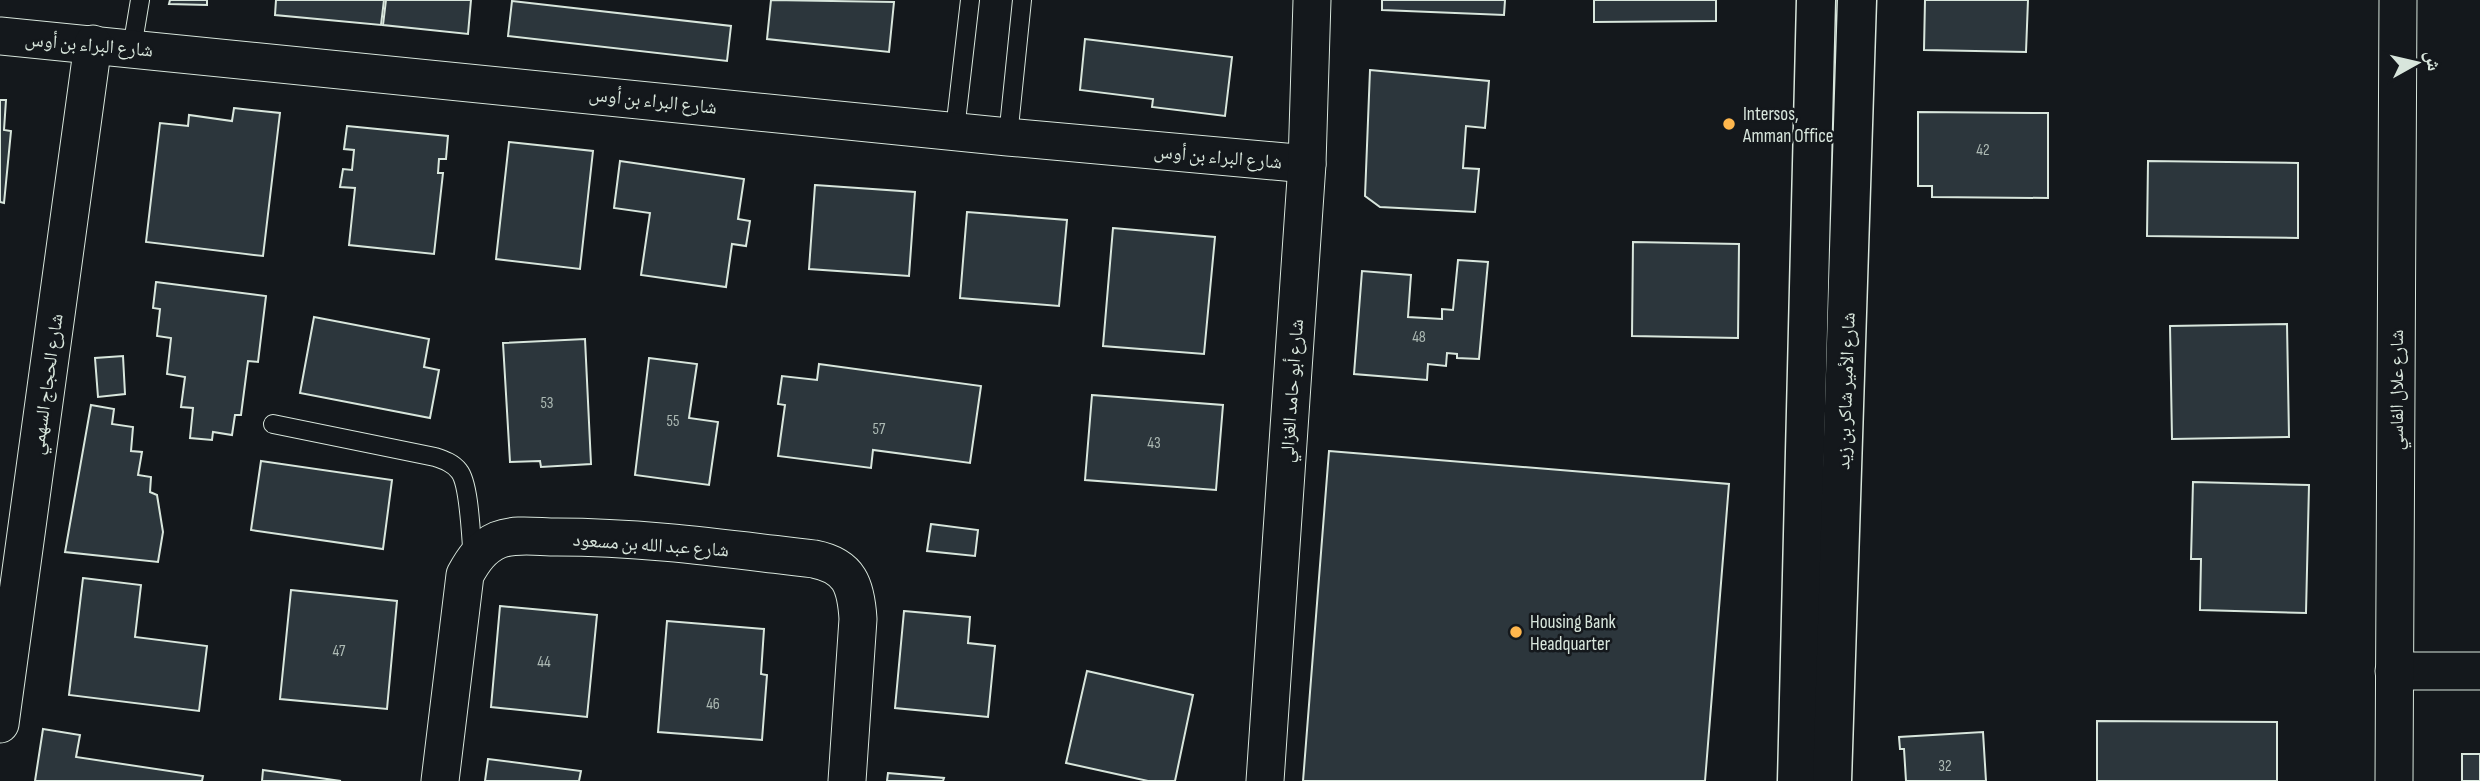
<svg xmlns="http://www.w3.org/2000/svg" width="2480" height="781" viewBox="0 0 2480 781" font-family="'Sofia Sans Condensed','Noto Naskh Arabic',sans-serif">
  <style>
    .building { fill: #2c363c; stroke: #d8e6dc; stroke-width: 2 }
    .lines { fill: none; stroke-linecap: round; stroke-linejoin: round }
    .service-casing { stroke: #d8e6dc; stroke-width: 20 }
    .minor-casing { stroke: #d8e6dc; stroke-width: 39 }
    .primary-casing { stroke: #d8e6dc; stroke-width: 41 }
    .service { stroke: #14181c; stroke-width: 18 }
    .minor { stroke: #14181c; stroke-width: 37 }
    .primary { stroke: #14181c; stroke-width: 38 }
    .poi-dot { fill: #ffb74d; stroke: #14181c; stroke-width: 2.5 }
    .labels { text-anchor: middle; stroke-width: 5; stroke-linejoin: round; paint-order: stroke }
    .number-label { font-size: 16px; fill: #adbab4 }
    .street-label { font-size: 19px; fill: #d8e6dc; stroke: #14181c }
    .poi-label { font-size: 19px; fill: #d8e6dc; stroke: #14181c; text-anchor: start }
  </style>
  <rect width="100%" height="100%" fill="#14181c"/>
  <g class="building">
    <path d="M170,0H207V5L169,4Z"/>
    <path d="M276,0H384L381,25L275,15Z"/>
    <path d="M386,0H471L468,34L383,25Z"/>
    <path d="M771,0L894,2L889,52L767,39Z"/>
    <path d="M1382,0H1505L1504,15L1382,10Z"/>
    <path d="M1594,0H1716V21L1594,22Z"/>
    <path d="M1925,0H2028L2026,52L1924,50Z"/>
    <path d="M512,1L731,26L727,61L508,36Z"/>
    <path d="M1085,39L1232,57L1225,116L1152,107L1153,99L1080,90Z"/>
    <path d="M1370,70L1489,81L1485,128L1466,126L1463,168L1479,169L1475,212L1380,207L1365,196Z"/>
    <path d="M0,100H6L4,130L11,131L4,203L0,202Z"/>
    <path d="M234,108L280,113L263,256L146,242L160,123L188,126L189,115L232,121Z"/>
    <path d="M1918,112L2048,113V198L1932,197V186H1918Z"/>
    <path d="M347,126L448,136L446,159H439L438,173H443L434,254L349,245L355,188L340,187L343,169L352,170L354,150L344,149Z"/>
    <path d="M509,142L593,151L580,269L496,259Z"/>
    <path d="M620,161L744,179L738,219L750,221L746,246L732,244L726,287L641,275L650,213L614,208Z"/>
    <path d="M2148,161L2298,163V238L2147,236Z"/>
    <path d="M815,185L915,192L909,276L809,269Z"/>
    <path d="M967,212L1067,220L1059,306L960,298Z"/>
    <path d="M1113,228L1215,237L1204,354L1103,346Z"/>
    <path d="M1633,242L1739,244L1738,338L1632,336Z"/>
    <path d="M1458,260L1488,262L1479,359L1457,358V354L1447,353L1446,366L1428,364L1427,380L1354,374L1362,271L1411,275L1408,317L1442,319V309L1453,310Z"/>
    <path d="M156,282L266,296L258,362L248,361L241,415H235L232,435L213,432L212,440L190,438L193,408L181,407L185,377L167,374L171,338L157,336L160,309L153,308Z"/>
    <path d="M314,317L429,339L424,367L439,370L430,418L300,393Z"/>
    <path d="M2287,324L2289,437L2172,439L2170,326Z"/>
    <path d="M585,339L591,464L541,467L540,461L510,462L503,343Z"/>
    <path d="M123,356L125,394L98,397L95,358Z"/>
    <path d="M649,358L697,364L689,418L718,422L709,485L635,475Z"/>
    <path d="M819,364L981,386L970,463L873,450L871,468L778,456L785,405L778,404L782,376L817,380Z"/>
    <path d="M1092,395L1223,405L1216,490L1085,480Z"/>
    <path d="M91,405L114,409L112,424L133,427L131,451L142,452L138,475L151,477L150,492L157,495L163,532L158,562L65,552Z"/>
    <path d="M1329,451L1729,484L1705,781H1303Z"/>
    <path d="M261,461L392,480L383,549L251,530Z"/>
    <path d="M2193,482L2309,485L2306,613L2200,610L2201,559H2191Z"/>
    <path d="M931,524L978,530L975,556L927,551Z"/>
    <path d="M83,578L141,585L135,637L207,646L199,711L69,695Z"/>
    <path d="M291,590L397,601L387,709L280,699Z"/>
    <path d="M500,606L597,615L587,717L491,707Z"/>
    <path d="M904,611L970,617L968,643L995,646L988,717L895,708Z"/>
    <path d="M667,621L764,629L761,674L767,675L762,740L658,732Z"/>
    <path d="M1087,671L1193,695L1175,781H1148L1066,763Z"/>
    <path d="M2097,721L2277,722V781H2097Z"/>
    <path d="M43,729L80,735L76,757L203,776L202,781H35Z"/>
    <path d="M1983,732L1986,781H1906L1904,749H1900L1899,737Z"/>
    <rect x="2462" y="754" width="18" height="27"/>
    <path d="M488,759L581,771L579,781H485Z"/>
    <path d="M263,770L341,781H262Z"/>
    <path d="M888,773L944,778L943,781H887Z"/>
  </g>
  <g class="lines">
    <defs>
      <g id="service">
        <path d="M132,48L140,0"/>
        <path d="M955,130L970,0"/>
        <path d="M1008,137L1022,0"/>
        <path d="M273,424L435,457C444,460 453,463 459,471C470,484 471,541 473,560"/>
      </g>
      <g id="minor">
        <path d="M0,36L1008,137L1307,164"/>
        <path d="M2394,671H2480"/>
        <path d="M0,724L93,44"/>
        <path d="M440,781L465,575C473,560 482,547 498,540C515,533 538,537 557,537C643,537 728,549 814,559C850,566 856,586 858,619L847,781"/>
        <path d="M1265,781L1307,164L1312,0"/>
        <path d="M2394,781L2398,0"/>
      </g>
      <g id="primary">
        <path d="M1797,781L1816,0"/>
        <path d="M1832,781L1857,0"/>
      </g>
    </defs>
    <use href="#service" class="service-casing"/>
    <use href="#minor" class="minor-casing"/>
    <use href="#primary" class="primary-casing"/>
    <use href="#service" class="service"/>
    <use href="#minor" class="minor"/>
    <use href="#primary" class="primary"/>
  </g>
  <g class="poi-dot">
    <circle cx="1729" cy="124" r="7"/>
    <circle cx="1516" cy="632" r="7"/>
  </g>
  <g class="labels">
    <g class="number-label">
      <text x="1983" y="155">42</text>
      <text x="1419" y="342">48</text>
      <text x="547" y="408">53</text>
      <text x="673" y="426">55</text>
      <text x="879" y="434">57</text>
      <text x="1154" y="448">43</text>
      <text x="339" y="656">47</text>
      <text x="544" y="667">44</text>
      <text x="713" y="709">46</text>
      <text x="1945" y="771">32</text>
    </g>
    <g class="street-label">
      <text transform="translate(89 44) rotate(5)" y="7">شارع البراء بن أوس</text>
      <text transform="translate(653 100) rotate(6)" y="7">شارع البراء بن أوس</text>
      <text transform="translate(1218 156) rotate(5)" y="7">شارع البراء بن أوس</text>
      <text transform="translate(46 384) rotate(-82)" y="7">شارع الحجاج السهمي</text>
      <text transform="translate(2396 390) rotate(-90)" y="7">شارع علال الفاسي</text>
      <text transform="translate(1291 391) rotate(-86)" y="7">شارع أبو حامد الغزالي</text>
      <text transform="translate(1845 391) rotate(-88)" y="7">شارع الأمير شاكر بن زيد</text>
      <text transform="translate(651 544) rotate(4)" y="7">شارع عبد الله بن مسعود</text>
    </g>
    <g class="poi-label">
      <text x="1743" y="120">Intersos,<tspan x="1743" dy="22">Amman Office</tspan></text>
      <text x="1530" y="628">Housing Bank<tspan x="1530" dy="22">Headquarter</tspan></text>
    </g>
  </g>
  <g transform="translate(2417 63) rotate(82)" stroke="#14181c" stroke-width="5" paint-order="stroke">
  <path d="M0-5L12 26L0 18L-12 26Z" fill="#d8e6dc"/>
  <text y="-10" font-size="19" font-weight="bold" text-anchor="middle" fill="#d8e6dc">ش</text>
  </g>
</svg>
